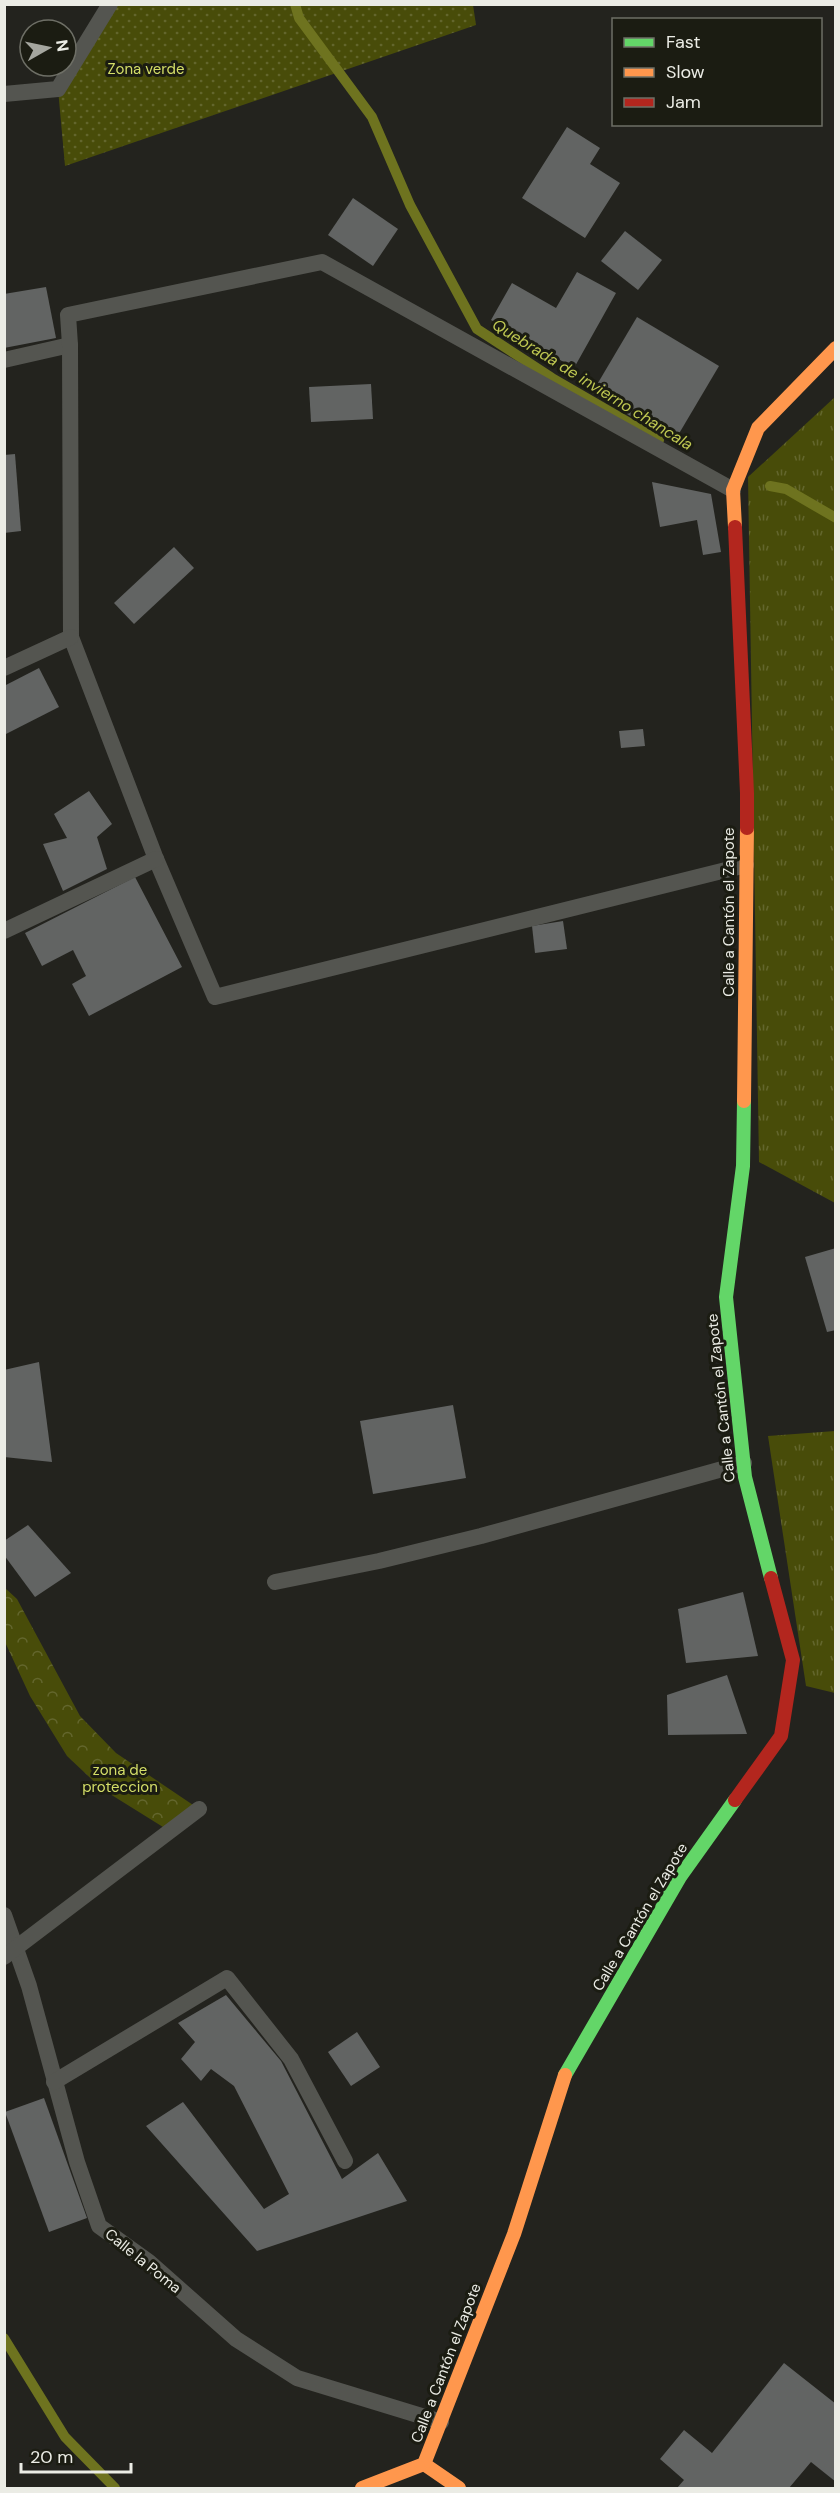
<svg xmlns="http://www.w3.org/2000/svg" width="840" height="2493" viewBox="0 0 840 2493" font-family="'DM Sans',sans-serif">
  <style>
    .grass { fill: url(#grass-tufts) }
    .forest { fill: url(#forest-crowns) }
    .park { fill: url(#park-dots) }
    .lines { fill: none; stroke-linecap: round; stroke-linejoin: round }
    .stream { stroke: #6e731f; stroke-width: 10 }
    .building { fill: #626463 }
    .lane { stroke: #545550; stroke-width: 16 }
    .fast { stroke: #63d668; stroke-width: 14 }
    .slow { stroke: #ff974d; stroke-width: 14 }
    .jam { stroke: #b3261e; stroke-width: 14 }
    .labels { text-anchor: middle; stroke-width: 6; stroke-linejoin: round; paint-order: stroke }
    .park-label { font-size: 15px; fill: #d4de68; stroke: #1b1c12 }
    .street-label { font-size: 15px; fill: #ebece5; stroke: #1b1c12 }
    .water-label { font-size: 16px; font-style: italic; fill: #bfc852; stroke: #1b1c12 }
  </style>
  <defs>
    <pattern id="grass-tufts" width="24" height="20" patternUnits="userSpaceOnUse" patternTransform="scale(1.5)"><rect width="24" height="20" fill="#484c09"/><path d="M3 7l-1-3M5 7V3M7 7l1-3M15 17l-1-3M17 17v-4M19 17l1-3" fill="none" stroke="#63662d"/></pattern>
    <pattern id="forest-crowns" width="20" height="18" patternUnits="userSpaceOnUse" patternTransform="scale(1.5)"><rect width="20" height="18" fill="#484c09"/><path d="M2 6a3 3 0 1 1 6 0M12 15a3 3 0 1 1 6 0" fill="none" stroke="#63662d"/></pattern>
    <pattern id="park-dots" width="8" height="8" patternUnits="userSpaceOnUse" patternTransform="scale(1.5)"><rect width="8" height="8" fill="#484c09"/><path d="M2 2h.1M6 6h.1" fill="none" stroke="#63662d" stroke-width="1.8" stroke-linecap="round"/></pattern>
  </defs>
  <rect width="100%" height="100%" fill="#23231e"/>
  <g class="grass">
    <path d="M835,397V1203L759,1162L748,477Z"/>
    <path d="M835,1431V1693L806,1686L768,1436Z"/>
  </g>
  <path class="forest" d="M5,1588L17,1599L80,1716L116,1753L199,1809L163,1827L102,1789L67,1756L30,1696L5,1642Z"/>
  <path class="park" d="M110,5H473L476,25L65,166L58,89Z"/>
  <g class="lines">
    <g class="stream">
      <path d="M295,4L299,18L372,117L410,205L477,329L552,378L659,440"/>
      <path d="M770,486L786,489L836,518"/>
      <path d="M4,2338L65,2437L115,2488"/>
    </g>
  </g>
  <g class="building">
    <path d="M567,127L600,148L590,164L620,183L585,238L522,198Z"/>
    <path d="M353,198L398,229L373,266L328,235Z"/>
    <path d="M625,231L662,260L638,290L601,261Z"/>
    <path d="M577,272L616,293L574,368L491,320L512,283L556,308Z"/>
    <path d="M46,287L56,338L4,348V294Z"/>
    <path d="M637,317L719,366L674,442L592,393Z"/>
    <path d="M371,384L373,419L311,422L309,387Z"/>
    <path d="M15,454L21,531L4,533V455Z"/>
    <path d="M652,482L711,494L721,552L703,555L697,520L660,527Z"/>
    <path d="M174,547L194,568L134,624L114,603Z"/>
    <path d="M39,668L59,707L4,735V686Z"/>
    <path d="M643,729L645,746L621,748L619,731Z"/>
    <path d="M89,791L112,824L97,837L107,869L63,891L43,844L67,838L54,814Z"/>
    <path d="M135,877L182,967L89,1016L72,984L86,976L73,950L42,966L25,933Z"/>
    <path d="M563,921L567,949L535,953L532,926Z"/>
    <path d="M836,1248V1330L827,1332L805,1257Z"/>
    <path d="M39,1362L52,1462L4,1457V1370Z"/>
    <path d="M453,1405L466,1478L373,1494L360,1421Z"/>
    <path d="M28,1525L71,1573L35,1597L4,1555V1541Z"/>
    <path d="M743,1592L758,1656L686,1663L678,1609Z"/>
    <path d="M727,1675L747,1734L668,1735L667,1695Z"/>
    <path d="M226,1995L281,2061L342,2179L378,2153L407,2201L257,2251L146,2126L183,2102L264,2209L289,2194L234,2086L211,2069L201,2081L181,2059L195,2042L178,2023Z"/>
    <path d="M357,2032L380,2067L351,2086L328,2052Z"/>
    <path d="M44,2098L87,2218L49,2232L5,2112Z"/>
    <path d="M784,2363L836,2404V2482L811,2462L789,2488H677L684,2480L660,2459L684,2430L712,2453Z"/>
  </g>
  <g class="lines">
    <g class="lane">
      <path d="M4,94L58,89L110,4"/>
      <path d="M4,360L70,345"/>
      <path d="M733,490L322,262L68,315L70,345L71,637L156,859L215,997L746,865"/>
      <path d="M4,668L71,637"/>
      <path d="M4,931L156,859"/>
      <path d="M275,1582L379,1561L481,1536L744,1463"/>
      <path d="M4,1915L29,1986L77,2162L99,2226L149,2262L236,2339L297,2378L441,2422"/>
      <path d="M4,1957L199,1809"/>
      <path d="M54,2082L227,1978L291,2059L345,2161"/>
    </g>
    <g class="fast">
      <path d="M744,1101L743,1166L726,1297L745,1477L771,1578"/>
      <path d="M565,2075L680,1877L735,1800"/>
    </g>
    <g class="slow">
      <path d="M735,527L733,490L758,428L836,348"/>
      <path d="M744,1101L747,828"/>
      <path d="M424,2464L459,2488"/>
      <path d="M362,2488L424,2464L514,2234L565,2075"/>
    </g>
    <g class="jam">
      <path d="M735,527L747,793V828"/>
      <path d="M735,1800L781,1736L793,1660L771,1578"/>
    </g>
  </g>
  <g class="labels">
    <g class="park-label">
      <text x="146" y="74">Zona verde</text>
      <text x="120" y="1775">zona de<tspan x="120" dy="17">proteccion</tspan></text>
    </g>
    <g class="street-label">
      <text transform="translate(729 912) rotate(-90)" y="5">Calle a Cantón el Zapote</text>
      <text transform="translate(721 1398) rotate(-96)" y="5">Calle a Cantón el Zapote</text>
      <text transform="translate(640 1917) rotate(-59)" y="5">Calle a Cantón el Zapote</text>
      <text transform="translate(143 2261) rotate(39)" y="5">Calle la Poma</text>
      <text transform="translate(446 2363) rotate(-69)" y="5">Calle a Cantón el Zapote</text>
    </g>
    <g class="water-label">
      <text transform="translate(593 384) rotate(32)" y="6">Quebrada de invierno chancala</text>
    </g>
  </g>
  <rect width="840" height="2493" fill="none" stroke="#ebece5" stroke-width="12"/>
  <rect x="612" y="18" width="210" height="108" fill="#1b1c12" stroke="#6e6f66" stroke-width="1.5"/>
  <rect x="624" y="38" width="30" height="9" fill="#63d668" stroke="#6e6f66" stroke-width="1.5"/>
  <text x="666" y="48" font-size="18" fill="#ebece5">Fast</text>
  <rect x="624" y="68" width="30" height="9" fill="#ff974d" stroke="#6e6f66" stroke-width="1.5"/>
  <text x="666" y="78" font-size="18" fill="#ebece5">Slow</text>
  <rect x="624" y="98" width="30" height="9" fill="#b3261e" stroke="#6e6f66" stroke-width="1.5"/>
  <text x="666" y="108" font-size="18" fill="#ebece5">Jam</text>
  <g transform="translate(48 48) rotate(81)"><circle r="28" fill="#1b1c12" stroke="#6e6f66" stroke-width="1.5"/>
  <path d="M0-4.5L10 22L0 15L-10 22Z" fill="#a5a69f"/>
  <text y="-9" font-size="16" font-weight="bold" text-anchor="middle" fill="#ebece5">N</text>
  </g>
  <path d="M21 2463v9h110v-9" fill="none" stroke="#ebece5" stroke-width="3"/>
  <text x="30" y="2463" font-size="18" fill="#ebece5" stroke="#1b1c12" stroke-width="4.5" paint-order="stroke">20 m</text>
</svg>
